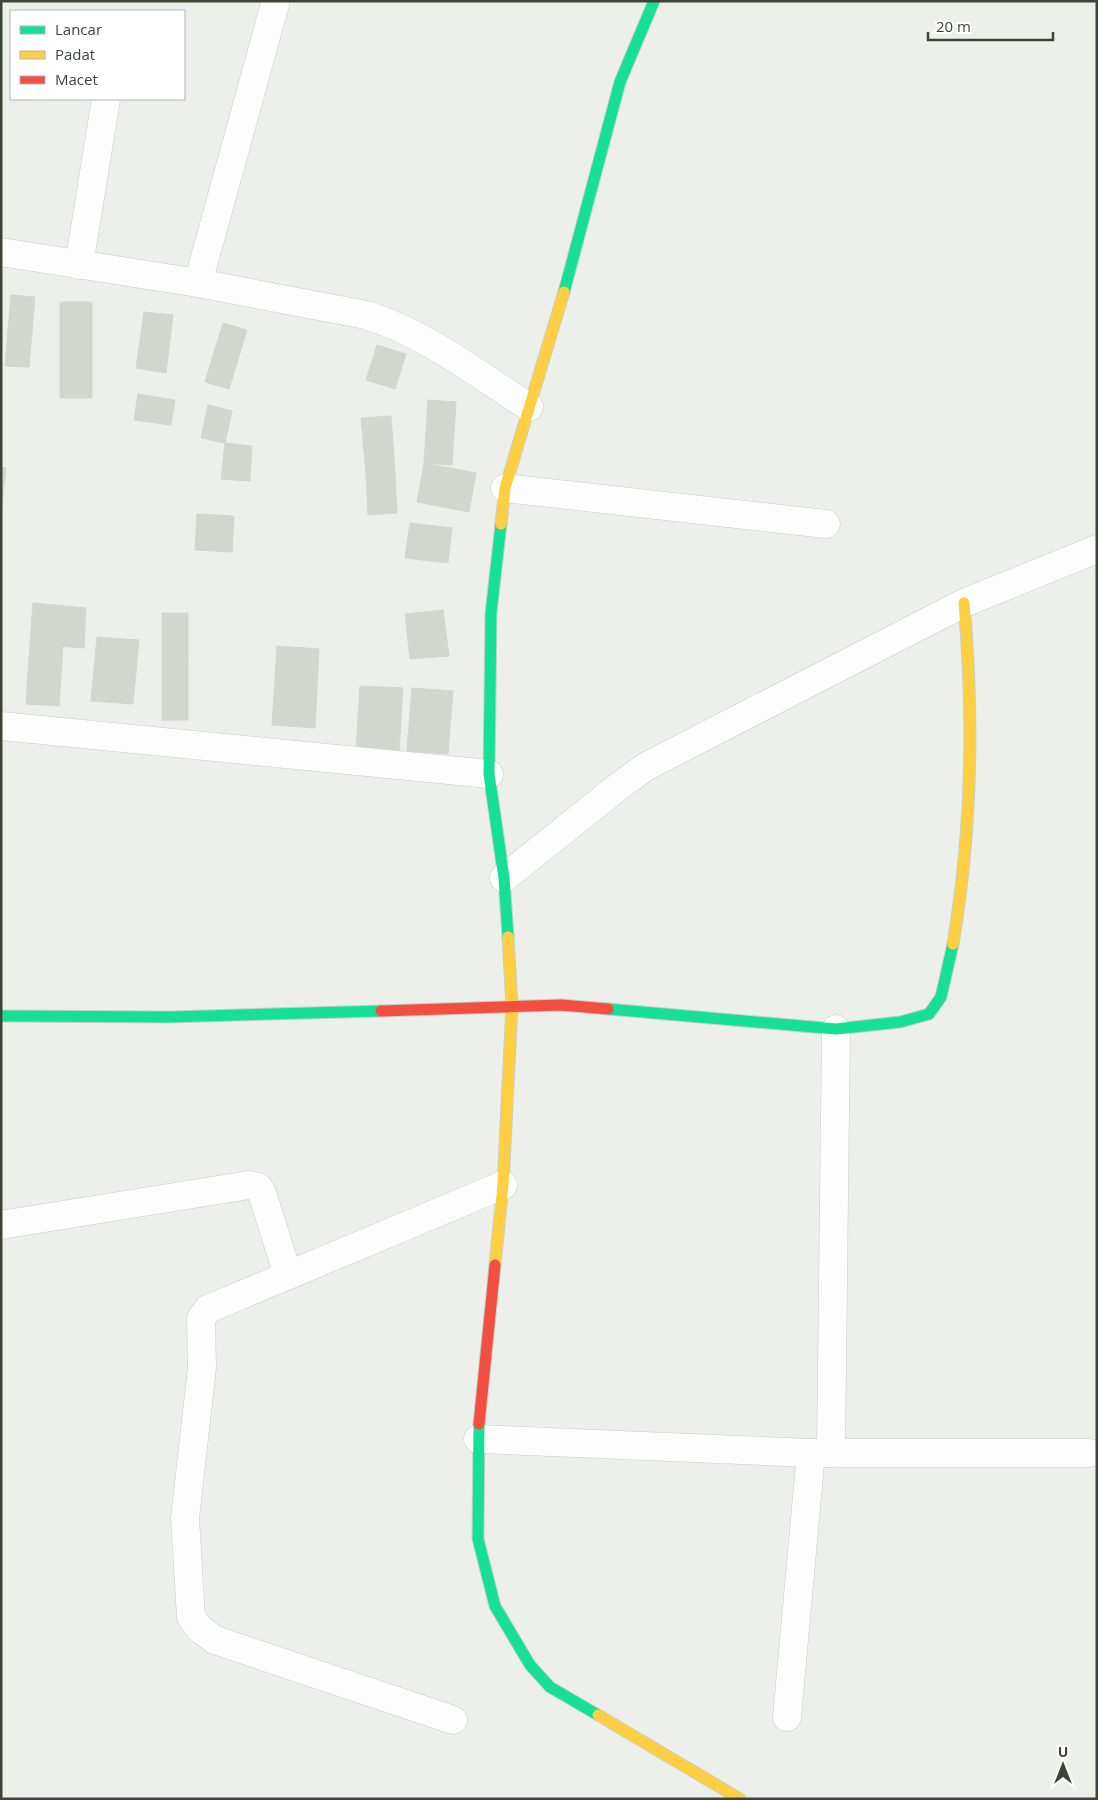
<svg xmlns="http://www.w3.org/2000/svg" width="1098" height="1800" viewBox="0 0 1098 1800" font-family="'Open Sans',sans-serif">
  <style>
    .building { fill: #d2d6cf; stroke: #d3d7d0 }
    .lines { fill: none; stroke-linecap: round; stroke-linejoin: round }
    .street-casing { stroke: #cacdc7; stroke-width: 29 }
    .fast-casing { stroke: #c8d1c4; stroke-width: 13 }
    .slow-casing { stroke: #c8d1c4; stroke-width: 13 }
    .jam-casing { stroke: #c8d1c4; stroke-width: 13 }
    .street { stroke: #fcfdfc; stroke-width: 28 }
    .fast { stroke: #16e098; stroke-width: 11 }
    .slow { stroke: #ffcf43; stroke-width: 11 }
    .jam { stroke: #f24e42; stroke-width: 11 }
  </style>
  <rect width="100%" height="100%" fill="#ecefea"/>
  <g class="building">
    <path d="M11,295L35,297L29,367L5,366Z"/>
    <rect x="60" y="302" width="32" height="74"/>
    <path d="M144,312L173,315L166,373L136,368Z"/>
    <path d="M223,323L247,330L229,389L205,382Z"/>
    <path d="M377,345L406,354L395,389L366,380Z"/>
    <rect x="60" y="376" width="32" height="22"/>
    <path d="M138,394L175,400L171,425L134,420Z"/>
    <path d="M428,400L456,402L452,465L424,463Z"/>
    <path d="M208,405L232,411L225,443L201,438Z"/>
    <path d="M391,416L395,473L366,474L361,418Z"/>
    <path d="M225,443L252,446L250,481L221,479Z"/>
    <path d="M424,463L476,473L469,512L417,502Z"/>
    <path d="M1,467L6,468L1,514Z"/>
    <path d="M395,473L397,513L368,515L366,474Z"/>
    <path d="M197,514L234,516L232,552L195,550Z"/>
    <path d="M410,523L452,528L448,563L405,558Z"/>
    <path d="M33,603L86,608L84,648L30,644Z"/>
    <path d="M443,610L449,656L410,659L405,614Z"/>
    <rect x="162" y="613" width="26" height="46"/>
    <path d="M97,637L139,640L133,704L91,701Z"/>
    <path d="M30,644L63,646L59,706L26,704Z"/>
    <path d="M277,646L319,649L315,728L272,725Z"/>
    <rect x="162" y="659" width="26" height="61"/>
    <path d="M360,686L403,688L399,752L356,749Z"/>
    <path d="M412,688L453,691L448,754L407,751Z"/>
  </g>
  <g class="lines">
    <defs>
      <g id="street">
        <path d="M1,252L198,283L366,315C425,333 477,374 529,407"/>
        <path d="M79,265L106,99"/>
        <path d="M198,283L275,4"/>
        <path d="M505,488L826,524"/>
        <path d="M1,726L489,774"/>
        <path d="M504,878L618,787L647,766L964,603L1097,549"/>
        <path d="M1,1225L249,1185L258,1187L262,1193L288,1275"/>
        <path d="M478,1439L811,1453H1089"/>
        <path d="M831,1453L836,1029"/>
        <path d="M787,1717L811,1453"/>
        <path d="M453,1720L215,1640L200,1629L191,1617L185,1518L202,1368L201,1318L208,1309L503,1185"/>
      </g>
      <g id="fast">
        <path d="M564,292L620,82L654,1"/>
        <path d="M501,524L491,613L489,774L504,878L508,937"/>
        <path d="M608,1009L836,1029L900,1022L929,1014L941,997L953,944"/>
        <path d="M1,1016L170,1017L381,1011"/>
        <path d="M479,1424L478,1539L495,1606L530,1665L550,1687L598,1715"/>
      </g>
      <g id="slow">
        <path d="M501,524L505,488L564,292"/>
        <path d="M953,944C972,831 974,717 964,603"/>
        <path d="M495,1265L503,1185L512,1005L508,937"/>
        <path d="M598,1715L740,1799"/>
      </g>
      <g id="jam">
        <path d="M381,1011L561,1005L608,1009"/>
        <path d="M479,1424L495,1265"/>
      </g>
    </defs>
    <use href="#street" class="street-casing"/>
    <use href="#fast" class="fast-casing"/>
    <use href="#slow" class="slow-casing"/>
    <use href="#jam" class="jam-casing"/>
    <use href="#street" class="street"/>
    <use href="#fast" class="fast"/>
    <use href="#slow" class="slow"/>
    <use href="#jam" class="jam"/>
  </g>
  <rect width="1098" height="1800" fill="none" stroke="#3d4537" stroke-width="5"/>
  <rect x="10" y="10" width="175" height="90" fill="#ffffff" stroke="#b1b5af"/>
  <rect x="20" y="26" width="25" height="8" fill="#16e098" stroke="#b1b5af"/>
  <text x="55" y="35" font-size="15" fill="#3d4537">Lancar</text>
  <rect x="20" y="51" width="25" height="8" fill="#ffcf43" stroke="#b1b5af"/>
  <text x="55" y="60" font-size="15" fill="#3d4537">Padat</text>
  <rect x="20" y="76" width="25" height="8" fill="#f24e42" stroke="#b1b5af"/>
  <text x="55" y="85" font-size="15" fill="#3d4537">Macet</text>
  <g transform="translate(1063 1765)" stroke="#ffffff" stroke-width="4" paint-order="stroke">
  <path d="M0-4L9 19L0 12L-9 19Z" fill="#3d4537"/>
  <text y="-8" font-size="14" font-weight="bold" text-anchor="middle" fill="#3d4537">U</text>
  </g>
  <path d="M928 32v8h125v-8" fill="none" stroke="#3d4537" stroke-width="2.5"/>
  <text x="936" y="32" font-size="15" fill="#3d4537" stroke="#ffffff" stroke-width="4" paint-order="stroke">20 m</text>
</svg>
